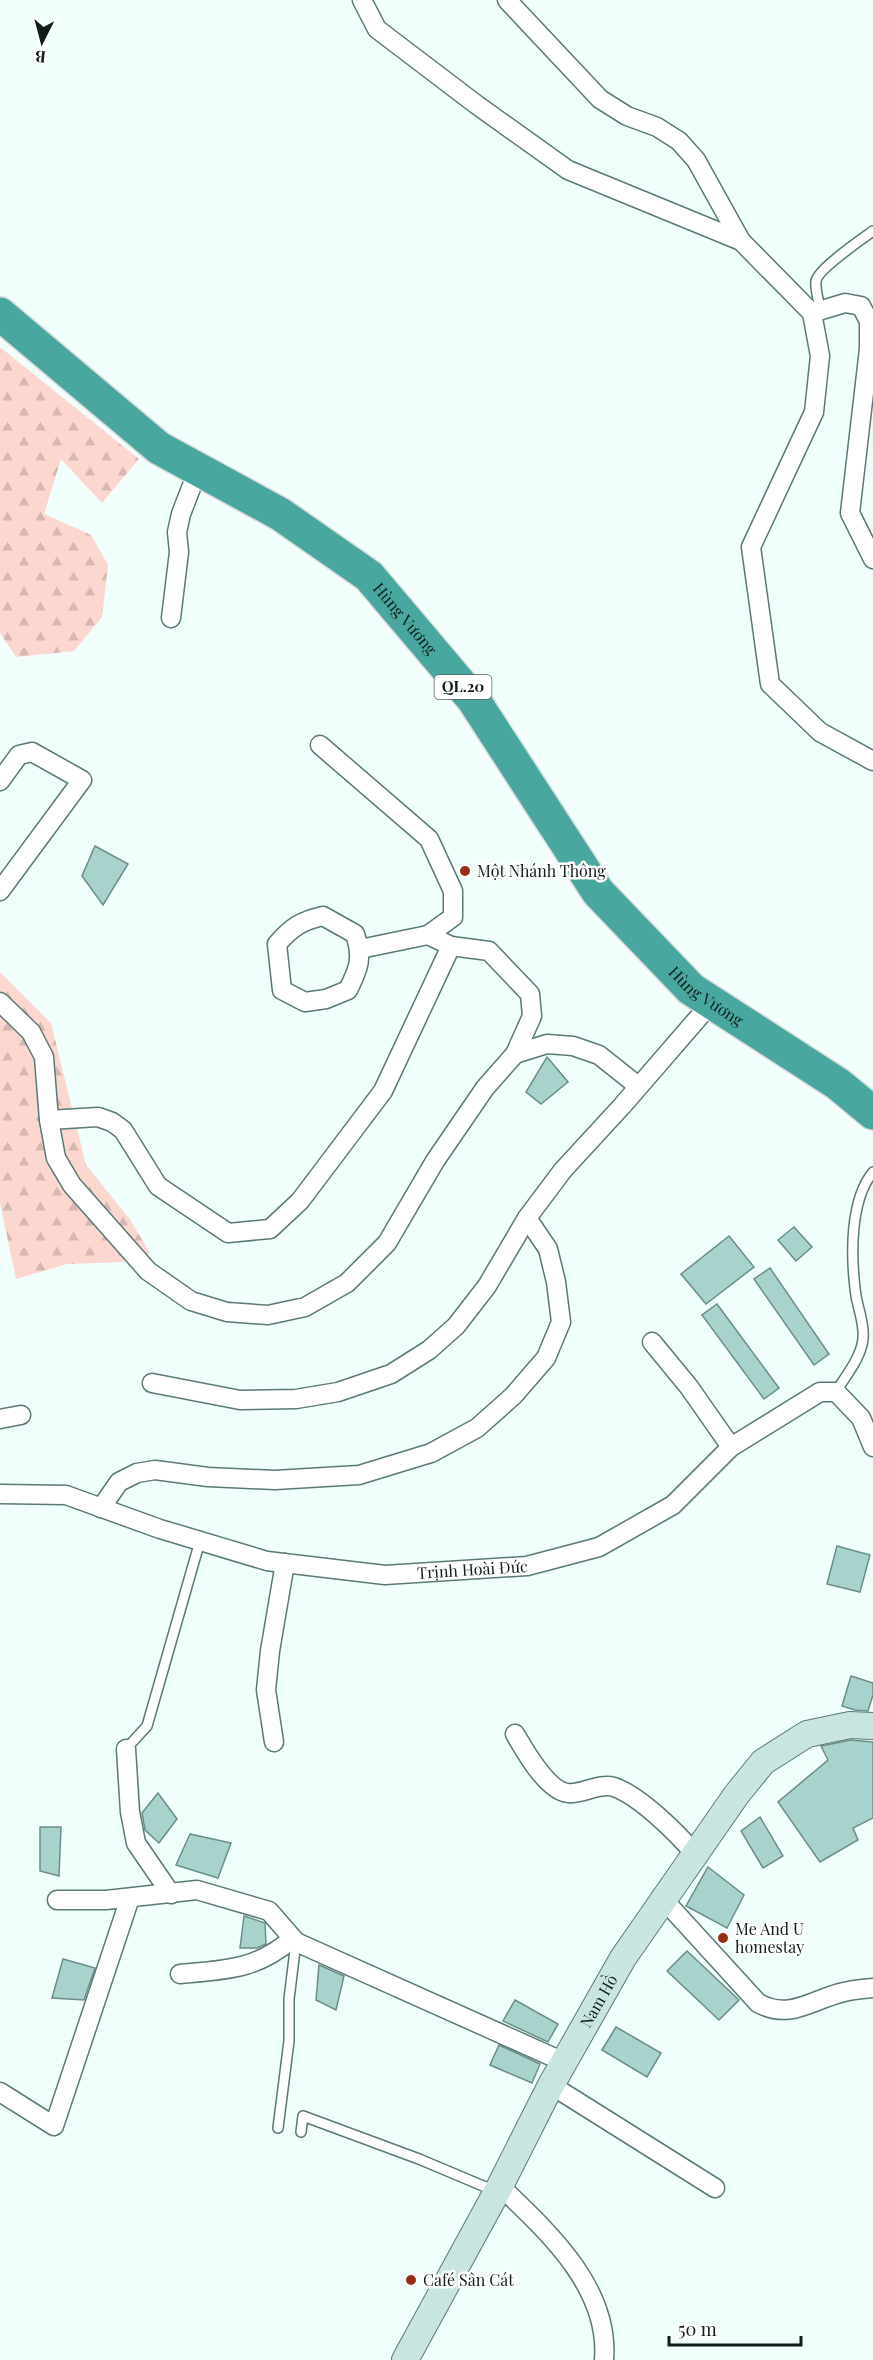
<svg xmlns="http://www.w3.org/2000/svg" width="873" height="2360" viewBox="0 0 873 2360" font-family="'Playfair Display',serif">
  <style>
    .forest { fill: url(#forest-firs) }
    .building { fill: #a8d3cd; stroke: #6c8d89; stroke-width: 1.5 }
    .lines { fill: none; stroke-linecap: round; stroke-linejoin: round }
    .lane-casing { stroke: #5a7a76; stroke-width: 12 }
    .street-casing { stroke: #5a7a76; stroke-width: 21 }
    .secondary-casing { stroke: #5a7a76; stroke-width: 28 }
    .highway-casing { stroke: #d9dbdb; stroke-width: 36 }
    .lane { stroke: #fff; stroke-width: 9 }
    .street { stroke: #fff; stroke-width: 18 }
    .secondary { stroke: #c8e5e2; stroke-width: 26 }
    .highway { stroke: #48a89f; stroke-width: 33 }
    .poi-dot { fill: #972e19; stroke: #fff; stroke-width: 2 }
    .labels { text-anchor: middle; stroke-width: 5; stroke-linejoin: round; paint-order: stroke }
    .shield { fill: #fff; stroke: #58615f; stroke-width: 1.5 }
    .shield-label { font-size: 15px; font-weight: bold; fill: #101d1b }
    .street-label { font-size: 16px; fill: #101d1b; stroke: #fff }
    .poi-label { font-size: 16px; fill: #101d1b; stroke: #fff; text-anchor: start }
  </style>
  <defs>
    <pattern id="forest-firs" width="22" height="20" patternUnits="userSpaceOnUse" patternTransform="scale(1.5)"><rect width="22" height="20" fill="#fbd7cf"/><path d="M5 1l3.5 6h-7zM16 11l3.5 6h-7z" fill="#d6b8b1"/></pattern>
  </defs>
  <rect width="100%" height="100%" fill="#f0fefc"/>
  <g class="forest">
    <path d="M0,347L139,459L102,503L61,459L44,514L91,535L108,565L102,617L74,651L16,657L0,633Z"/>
    <path d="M0,972L51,1023L86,1165L129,1218L150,1253L125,1262L67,1264L16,1279L0,1203Z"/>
  </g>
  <g class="building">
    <path d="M95,846L128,864L103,905L82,876Z"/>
    <path d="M547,1057L568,1082L541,1104L526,1092Z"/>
    <path d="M794,1227L812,1247L796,1261L778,1240Z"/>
    <path d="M729,1236L754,1267L706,1304L681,1274Z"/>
    <path d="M770,1268L829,1354L814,1365L754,1279Z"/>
    <path d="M717,1304L779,1388L764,1399L702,1315Z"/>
    <path d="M837,1546L870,1555L860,1592L827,1584Z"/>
    <path d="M851,1676L873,1683V1695L868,1711L855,1710L842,1706Z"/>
    <path d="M851,1740L873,1742V1818L853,1828L858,1840L820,1862L778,1802L828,1760L821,1746Z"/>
    <path d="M158,1793L177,1819L159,1843L145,1830L142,1813Z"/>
    <path d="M760,1817L783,1856L763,1868L741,1831Z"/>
    <path d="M40,1827H61L59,1876L40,1871Z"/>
    <path d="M190,1834L231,1843L218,1878L176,1865Z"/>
    <path d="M708,1867L744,1895L727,1928L686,1906Z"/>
    <path d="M244,1916L265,1923L266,1944L257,1948H240Z"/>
    <path d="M687,1951L739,2000L719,2020L667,1971Z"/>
    <path d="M63,1959L95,1968L84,2000L52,1998Z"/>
    <path d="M319,1965L344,1976L336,2010L316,2000Z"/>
    <path d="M515,2000L558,2024L548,2042L503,2021Z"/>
    <path d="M616,2027L661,2053L647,2077L602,2050Z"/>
    <path d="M499,2045L540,2064L532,2083L490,2065Z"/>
  </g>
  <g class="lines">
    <defs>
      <g id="lane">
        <path d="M820,310C819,301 815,290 816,281C818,269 862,239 873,231"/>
        <path d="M836,1392C846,1375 861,1358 863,1339C865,1322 856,1305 855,1288C851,1254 850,1200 873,1172"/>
        <path d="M126,1749L147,1726L200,1541"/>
        <path d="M278,2128L289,2041V1999L296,1942"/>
        <path d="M301,2132L303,2116L419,2159L495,2191"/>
      </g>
      <g id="street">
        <path d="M362,0L377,29L477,105L568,170L741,241L812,313"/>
        <path d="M507,0L600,99L627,116L657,127L679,141L696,160L741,241"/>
        <path d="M873,559L850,513L869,349V321L861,306L845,303L812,313L820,356L814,412L751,547L770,684L820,732L873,761"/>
        <path d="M171,618L179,552L177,532L181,514L198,470"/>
        <path d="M320,745L429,839L453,891V917L428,935L451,946"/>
        <path d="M0,781L19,755L32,752L82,780L0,891"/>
        <path d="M323,916L355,934C363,958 359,968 348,990L326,999L305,1002L282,990L277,944C292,927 301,921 323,916Z"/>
        <path d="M360,949L428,935"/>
        <path d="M0,1002L31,1032L44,1057L49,1120L56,1158L72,1185L148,1271L191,1301L227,1312L268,1315L305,1307L347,1283L387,1243L435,1161L485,1088L515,1054L547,1044L573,1046L599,1055L638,1086"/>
        <path d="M49,1120L98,1117L112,1122L123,1130L158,1186L228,1233L270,1229L300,1201L383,1091L451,946L489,951L530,994L532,1016L515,1054"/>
        <path d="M652,1342L689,1387L731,1447"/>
        <path d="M152,1383L240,1400L296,1399L338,1392L391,1374L429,1350L456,1326L487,1286L527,1218L563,1170L622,1106L712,1002"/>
        <path d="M0,1419L21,1415"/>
        <path id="s1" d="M0,1494L66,1495L160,1529L267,1561L385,1575L527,1566L599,1547L673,1505L731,1447L820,1392H836L861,1418L873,1447"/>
        <path d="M101,1508L119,1482L137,1473L155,1470L208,1477L275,1480L359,1475L431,1453L477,1428L513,1396L546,1358L561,1322L556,1282L548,1249L527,1218"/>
        <path d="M515,1734C525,1751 550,1797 573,1793C586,1792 601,1783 614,1787C640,1796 677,1833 695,1854"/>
        <path d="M274,1742L266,1690L270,1651L285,1563"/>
        <path d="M126,1749L130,1812L136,1843L171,1894"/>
        <path d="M57,1900H106L197,1890L269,1911L296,1942L564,2062"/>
        <path d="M664,1900L758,2003C789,2020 810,2001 840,1993C851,1990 862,1989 873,1988"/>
        <path d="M180,1974C225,1970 256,1970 292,1939"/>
        <path d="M551,2085L715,2188"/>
        <path d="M0,2092L54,2126L130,1898"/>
        <path d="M500,2186C548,2232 610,2288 604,2360"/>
      </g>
      <g id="secondary">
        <path id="s2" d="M405,2360L500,2186L551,2085L623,1958L737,1794L763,1762L807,1734L850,1725L873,1726"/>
      </g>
      <g id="highway">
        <path id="s3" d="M0,314L159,448L280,514L369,576L473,699L598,892L691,989L838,1084L873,1113"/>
      </g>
    </defs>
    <use href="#lane" class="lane-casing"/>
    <use href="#street" class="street-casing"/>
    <use href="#secondary" class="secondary-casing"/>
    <use href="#highway" class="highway-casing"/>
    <use href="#lane" class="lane"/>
    <use href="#street" class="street"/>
    <use href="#secondary" class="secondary"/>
    <use href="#highway" class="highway"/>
  </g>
  <g class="poi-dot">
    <circle cx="465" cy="871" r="6"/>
    <circle cx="723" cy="1938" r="6"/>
    <circle cx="411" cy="2280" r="6"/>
  </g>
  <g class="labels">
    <rect class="shield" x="434.5" y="675" width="57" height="24" rx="4.5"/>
    <g class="shield-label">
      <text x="463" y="692">QL.20</text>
    </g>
    <g class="street-label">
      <text dy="6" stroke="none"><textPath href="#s3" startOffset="510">Hùng Vương</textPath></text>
      <text dy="6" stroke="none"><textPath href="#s3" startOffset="996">Hùng Vương</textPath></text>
      <text dy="6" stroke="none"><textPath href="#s1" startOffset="484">Trịnh Hoài Đức</textPath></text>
      <text dy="6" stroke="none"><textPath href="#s2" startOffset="408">Nam Hồ</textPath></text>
    </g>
    <g class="poi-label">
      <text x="477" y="877">Một Nhánh Thông</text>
      <text x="735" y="1935">Me And U<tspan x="735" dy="18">homestay</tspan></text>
      <text x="423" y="2286">Café Sân Cát</text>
    </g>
  </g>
  <g transform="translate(42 42) rotate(186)" stroke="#ffffff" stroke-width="4.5" paint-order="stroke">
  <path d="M0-4.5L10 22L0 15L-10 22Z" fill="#101d1b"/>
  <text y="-9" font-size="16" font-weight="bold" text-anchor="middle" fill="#101d1b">B</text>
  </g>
  <path d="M669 2336v9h132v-9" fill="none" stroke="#101d1b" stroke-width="3"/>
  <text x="678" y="2336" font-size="18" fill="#101d1b" stroke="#ffffff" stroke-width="4.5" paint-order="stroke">50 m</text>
</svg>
